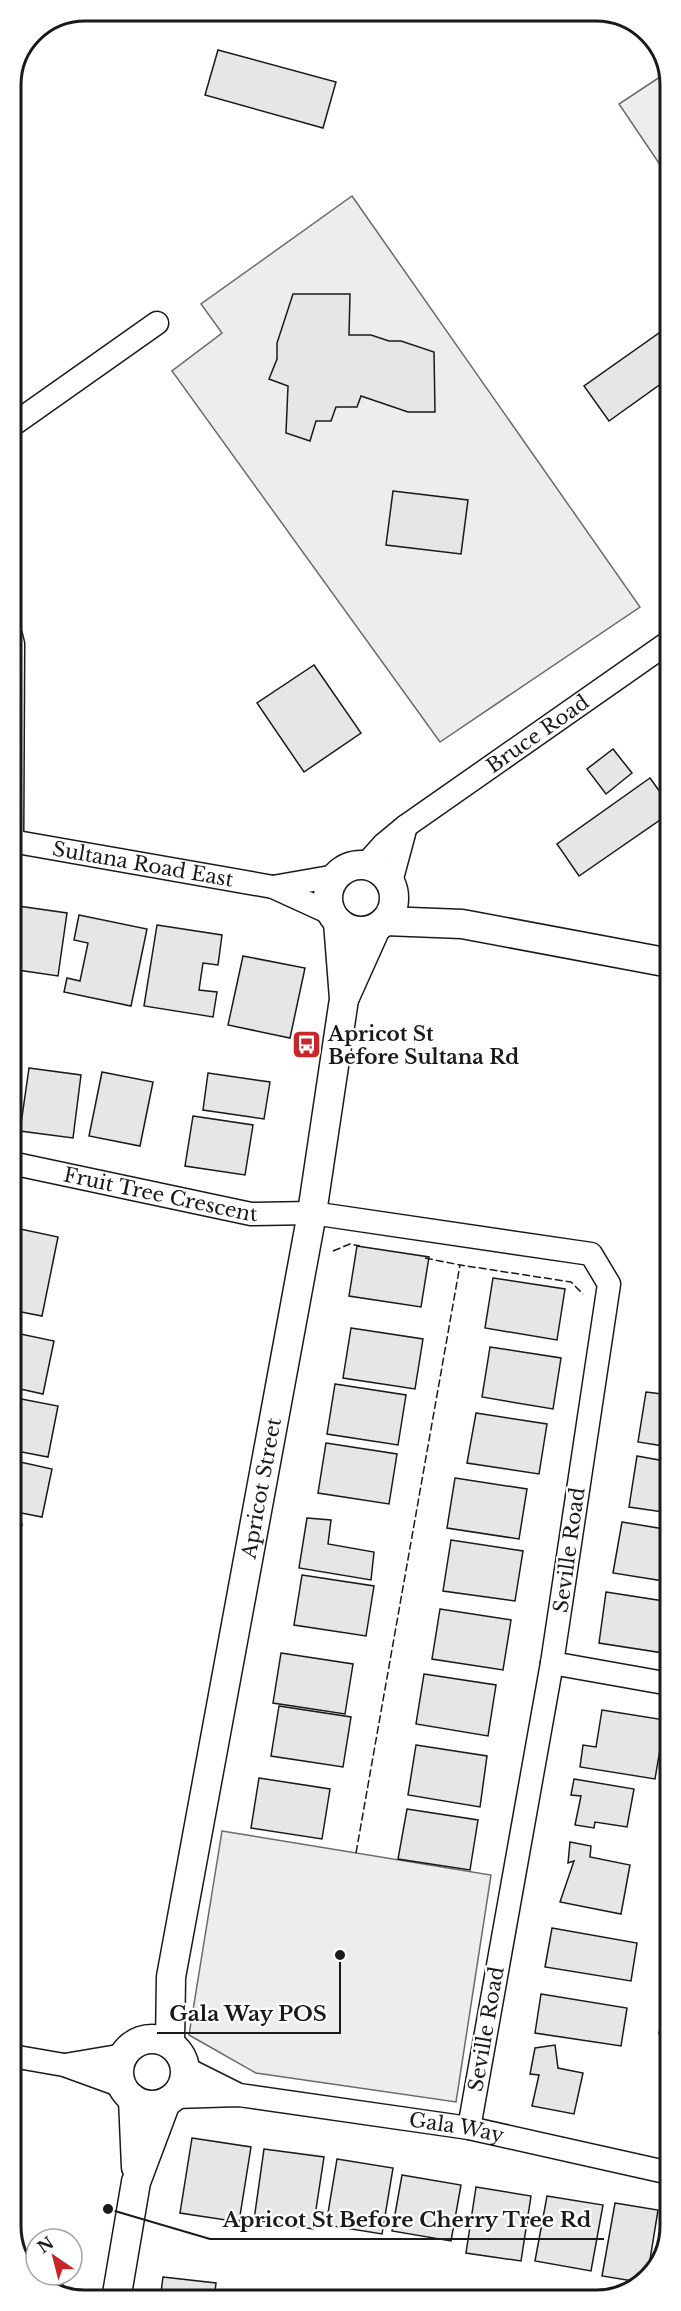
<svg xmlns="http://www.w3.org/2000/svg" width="681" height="2311" viewBox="0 0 681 2311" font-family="'Libre Baskerville',serif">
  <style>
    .green { fill: #ededed; stroke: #6a6a6a; stroke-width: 1.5 }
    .building { fill: #e6e6e6; stroke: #1a1a1a; stroke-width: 1.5 }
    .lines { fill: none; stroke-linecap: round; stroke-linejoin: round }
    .minor-casing { stroke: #1a1a1a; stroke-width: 25 }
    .tertiary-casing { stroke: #1a1a1a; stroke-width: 31 }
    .minor { stroke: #fff; stroke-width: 22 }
    .tertiary { stroke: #fff; stroke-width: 28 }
    .fence { stroke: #1a1a1a; stroke-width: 1.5; stroke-dasharray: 8 3; stroke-linecap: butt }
    .labels { text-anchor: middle; stroke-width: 4.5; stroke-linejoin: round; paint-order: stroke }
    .street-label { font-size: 20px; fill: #1a1a1a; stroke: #fff }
    .poi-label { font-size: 20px; font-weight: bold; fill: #1a1a1a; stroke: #fff; text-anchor: start }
    .rim { fill: none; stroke: #1a1a1a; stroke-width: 3 }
    .leader { fill: none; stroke: #1a1a1a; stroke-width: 2 }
    .callout-dot { fill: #1a1a1a; stroke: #fff; stroke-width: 2 }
    .callout-label { font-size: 21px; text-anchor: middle; font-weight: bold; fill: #1a1a1a; stroke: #fff; stroke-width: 4.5; stroke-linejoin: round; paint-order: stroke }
  </style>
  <rect width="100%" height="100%" fill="#fff"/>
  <g class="green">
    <path d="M669,71V178L619,104Z"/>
    <path d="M352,196L640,607L440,742L172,371L222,333L201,304Z"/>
    <path d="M222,1831L491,1875L456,2102L256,2073L189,2035Z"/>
  </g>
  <g class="building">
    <path d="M218,50L336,82L323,128L205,95Z"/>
    <path d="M293,294H350L349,335H371L389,341H401L434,352L435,412H408L361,396L357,407H336L331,421H316L310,441L286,433L288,386L269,379L277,359V343Z"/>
    <path d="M669,326V378L609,421L584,386Z"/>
    <path d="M393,491L468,500L461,554L386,545Z"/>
    <path d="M314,665L361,733L304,772L257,703Z"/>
    <path d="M613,749L632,773L606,794L587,769Z"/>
    <path d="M650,778L670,806V813L579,876L557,844Z"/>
    <path d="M11,905L67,913L58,976L11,969L14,951L11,950Z"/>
    <path d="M79,915L147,929L131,1006L64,992L67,978L80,981L88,943L74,940Z"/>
    <path d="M157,925L222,935L218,965L203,963L199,990L217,992L213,1017L144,1006Z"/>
    <path d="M243,956L305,968L290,1038L228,1025Z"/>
    <path d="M29,1068L81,1075L73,1138L20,1131Z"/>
    <path d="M102,1072L153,1082L140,1146L89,1136Z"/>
    <path d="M208,1073L270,1082L264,1119L203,1110Z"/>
    <path d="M193,1116L253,1125L245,1175L185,1166Z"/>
    <path d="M11,1227L58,1237L42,1316L11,1310Z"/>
    <path d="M357,1246L429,1257L421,1307L349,1296Z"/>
    <path d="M493,1278L565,1289L557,1340L485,1328Z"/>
    <path d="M351,1328L423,1339L415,1389L343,1378Z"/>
    <path d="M11,1332L54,1341L43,1394L11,1387Z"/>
    <path d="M490,1347L561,1358L553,1409L482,1397Z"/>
    <path d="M335,1384L406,1395L398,1445L327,1434Z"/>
    <path d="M646,1392L670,1395V1447L638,1442Z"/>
    <path d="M11,1397L58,1406L48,1457L11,1450Z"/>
    <path d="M476,1413L547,1424L539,1474L467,1463Z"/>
    <path d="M326,1443L397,1454L389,1504L318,1493Z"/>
    <path d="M637,1456L670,1462V1513L629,1507Z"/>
    <path d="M11,1460L52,1469L42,1517L11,1511Z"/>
    <path d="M455,1478L527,1489L519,1539L447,1528Z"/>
    <path d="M307,1518L331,1520L328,1544L374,1552L371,1580L299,1568Z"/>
    <path d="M12,1522L22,1524L14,1562L12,1561Z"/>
    <path d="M622,1522L670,1530V1582L613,1573Z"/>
    <path d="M451,1540L523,1551L515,1601L443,1591Z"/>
    <path d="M302,1575L374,1586L366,1636L294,1625Z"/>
    <path d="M12,1585L17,1586L12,1616Z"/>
    <path d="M606,1592L670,1602V1654L599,1643Z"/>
    <path d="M440,1609L511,1620L503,1670L432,1659Z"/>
    <path d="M281,1653L353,1664L345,1714L273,1703Z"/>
    <path d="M424,1674L496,1685L488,1736L416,1724Z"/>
    <path d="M279,1706L351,1717L343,1767L271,1756Z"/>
    <path d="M602,1710L665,1720L655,1779L580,1767L583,1745L596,1747Z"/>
    <path d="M416,1745L487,1756L480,1807L408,1795Z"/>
    <path d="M259,1778L330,1789L322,1839L251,1828Z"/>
    <path d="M574,1779L634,1789L627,1827L595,1822L594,1828L575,1825L581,1796L571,1795Z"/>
    <path d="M407,1809L478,1820L470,1870L398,1859Z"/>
    <path d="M570,1842L591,1846L590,1857L630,1865L621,1914L560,1902L574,1861L568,1863Z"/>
    <path d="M552,1928L637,1943L631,1981L545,1967Z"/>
    <path d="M670,1948V1988L663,1986Z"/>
    <path d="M541,1994L627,2008L621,2046L535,2033Z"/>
    <path d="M665,1995L670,1996V2036L659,2034Z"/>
    <path d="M555,2045L558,2068L583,2073L574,2114L532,2106L539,2075L530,2074L535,2048Z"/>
    <path d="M192,2138L251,2147L239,2222L180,2213Z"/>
    <path d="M264,2149L324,2157L313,2229L254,2220Z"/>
    <path d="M337,2159L393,2168L382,2234L326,2225Z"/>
    <path d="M402,2175L461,2185L451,2241L392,2231Z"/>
    <path d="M476,2187L531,2196L521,2261L466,2253Z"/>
    <path d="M547,2196L603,2205L591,2271L535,2261Z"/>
    <path d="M615,2203L658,2210L647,2278L639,2282L602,2276Z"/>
    <path d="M665,2217L670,2218V2226L659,2257Z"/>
    <path d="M163,2277L216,2283L214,2300H160Z"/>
    <path d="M34,2278L63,2284L61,2293L36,2282Z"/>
    <path d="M247,2291L294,2296L293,2300H246Z"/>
  </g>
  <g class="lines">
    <defs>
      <g id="minor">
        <path d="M11,426L157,323"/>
        <path d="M11,636L13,644L12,841"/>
        <path id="s1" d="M11,841L273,887L332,914"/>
        <path id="s2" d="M366,864L383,845L406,826L669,642"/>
        <path d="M391,882L406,826"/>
        <path d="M273,887L336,876"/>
        <path id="s3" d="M11,1163L251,1214L312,1213L591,1254L609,1284L552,1663L469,2128"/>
        <path d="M552,1663L670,1684"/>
        <path d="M12,2056L64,2065L122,2086"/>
        <path d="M65,2065L124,2055"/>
        <path d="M185,2068L235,2093"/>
        <path id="s4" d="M174,2097L239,2095L469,2128L670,2173"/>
      </g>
      <g id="tertiary">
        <circle cx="361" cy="898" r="33"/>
        <path d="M385,921L462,924L670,963"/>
        <path d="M345,997L376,928"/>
        <circle cx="152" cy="2072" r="33"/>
        <path id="s5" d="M170,2044L171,1977L312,1213L344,999L338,922"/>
        <path d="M133,2099L136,2167"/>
        <path d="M116,2300L136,2182L166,2102"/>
      </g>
    </defs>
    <use href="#minor" class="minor-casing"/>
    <use href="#tertiary" class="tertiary-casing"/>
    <use href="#minor" class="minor"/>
    <use href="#tertiary" class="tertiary"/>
    <g class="fence">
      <path d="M333,1251L350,1244L360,1246"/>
      <path d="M425,1258L460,1265"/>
      <path d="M356,1853L460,1265L571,1282L583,1294"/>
    </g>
  </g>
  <defs>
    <symbol id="bus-square" viewBox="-11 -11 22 22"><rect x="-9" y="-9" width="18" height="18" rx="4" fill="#c62828" stroke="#fff"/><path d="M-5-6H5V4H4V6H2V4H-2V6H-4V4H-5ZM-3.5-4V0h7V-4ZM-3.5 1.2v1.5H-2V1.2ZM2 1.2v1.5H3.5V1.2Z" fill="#fff"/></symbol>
  </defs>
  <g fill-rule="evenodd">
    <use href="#bus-square" x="290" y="1028" width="33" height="33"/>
  </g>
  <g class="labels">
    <g class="street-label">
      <text dy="7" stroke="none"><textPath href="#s2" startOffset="216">Bruce Road</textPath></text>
      <text dy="7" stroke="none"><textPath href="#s1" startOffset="134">Sultana Road East</textPath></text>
      <text dy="7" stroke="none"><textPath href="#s3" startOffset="153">Fruit Tree Crescent</textPath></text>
      <text dy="7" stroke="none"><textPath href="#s5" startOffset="564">Apricot Street</textPath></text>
      <text transform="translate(569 1550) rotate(-82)" y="7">Seville Road</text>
      <text transform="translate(486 2029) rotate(-80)" y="7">Seville Road</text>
      <text dy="7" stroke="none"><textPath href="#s4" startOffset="285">Gala Way</textPath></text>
    </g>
    <g class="poi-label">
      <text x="328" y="1041">Apricot St<tspan x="328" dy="23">Before Sultana Rd</tspan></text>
    </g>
  </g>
  <path d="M0 0H681V2311H0ZM85 21H596A64 64 0 0 1 660 85V2226A64 64 0 0 1 596 2290H85A64 64 0 0 1 21 2226V85A64 64 0 0 1 85 21Z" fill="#fff" fill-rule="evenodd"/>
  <path class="rim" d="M85 21H596A64 64 0 0 1 660 85V2226A64 64 0 0 1 596 2290H85A64 64 0 0 1 21 2226V85A64 64 0 0 1 85 21Z"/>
  <path class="leader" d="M340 1955L340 2033H157M108 2209L210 2239H604"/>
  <g class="callout-dot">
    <circle cx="340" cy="1955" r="6"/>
    <circle cx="108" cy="2209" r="6"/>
  </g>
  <g class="callout-label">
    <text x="248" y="2021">Gala Way POS</text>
    <text x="407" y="2227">Apricot St Before Cherry Tree Rd</text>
  </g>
  <g transform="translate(54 2257) rotate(325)"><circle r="28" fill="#ffffff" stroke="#a3a3a3" stroke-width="1.5"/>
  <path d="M0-4.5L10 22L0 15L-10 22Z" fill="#c62828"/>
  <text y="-9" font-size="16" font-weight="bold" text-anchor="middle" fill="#1a1a1a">N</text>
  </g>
</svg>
